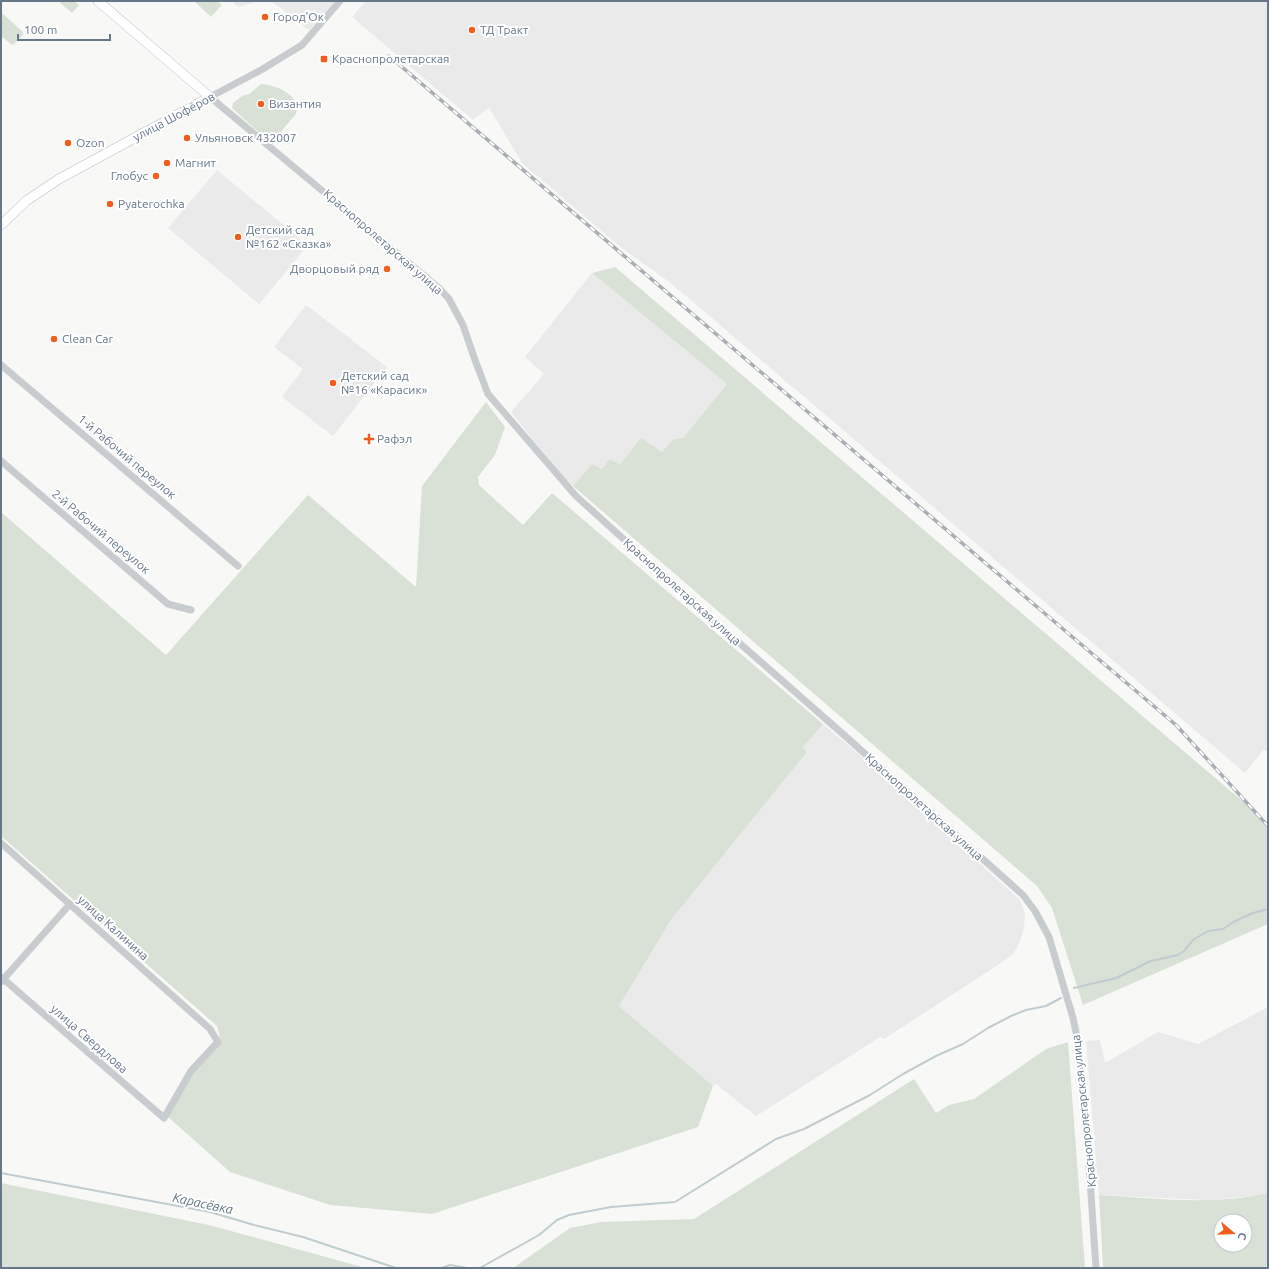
<svg xmlns="http://www.w3.org/2000/svg" width="1269" height="1269" viewBox="0 0 1269 1269" font-family="Ubuntu,sans-serif">
  <style>
    .built { fill: #e9eae9 }
    .green { fill: #d9e1d6; fill-rule: evenodd }
    .lines { fill: none; stroke-linecap: round; stroke-linejoin: round }
    .stream { stroke: #c1ccd1; stroke-width: 2 }
    .major-casing { stroke: #bbbfc3; stroke-width: 10 }
    .minor { stroke: #c8cccf; stroke-width: 7 }
    .major { stroke: #fff; stroke-width: 9 }
    .rail-casing { stroke: #a8aeb4; stroke-width: 3.5 }
    .rail { stroke: #fff; stroke-width: 2; stroke-dasharray: 6; stroke-linecap: butt }
    .poi-dot { fill: #f15d1d; stroke: #fff; stroke-width: 1.5 }
    .labels { text-anchor: middle; stroke-width: 4; stroke-linejoin: round; paint-order: stroke }
    .poi-label { font-size: 12px; fill: #657789; stroke: #fff; text-anchor: start }
    .street-label { font-size: 12px; fill: #657789; stroke: #fff }
    .water-label { font-size: 13px; font-style: italic; fill: #617884; stroke: #fff }
  </style>
  <rect width="100%" height="100%" fill="#f8f9f6"/>
  <g class="built">
    <path d="M232,1H259L238,7Z"/>
    <path d="M271,1H335L309,30Z"/>
    <path d="M366,1H1268L1267,751L1263,750L1245,773L672,284L623,249L522,163L489,107L473,120L352,17Z"/>
    <path d="M217,170L308,245L259,304L168,228Z"/>
    <path d="M592,273L727,384L683,438L674,439L662,453L601,470L592,464L573,486L564,478L511,412L544,374L525,357Z"/>
    <path d="M306,305L387,367L333,436L282,397L303,369L274,347Z"/>
    <path d="M823,724L862,757L1020,900L1025,914L1024,927L1021,939L1014,953L1004,961L884,1039L880,1037L756,1116L716,1084L713,1086L619,1006L671,920L807,752L802,747Z"/>
    <path d="M1268,1007V1193L1256,1196L1207,1200L1099,1195L1086,1041L1100,1040L1105,1063L1158,1032L1198,1044Z"/>
  </g>
  <g class="green">
    <path d="M58,1H74L79,5L72,13Z"/>
    <path d="M194,1H217L222,5L211,17Z"/>
    <path d="M1,12L23,32V35L13,45L11,44L1,36Z"/>
    <path d="M261,84C276,85 302,95 296,114L274,140L266,139L232,108L233,103L242,96L249,94Z"/>
    <path d="M615,267L1247,805L1268,829V924L1083,1005L1052,908L1037,886L573,486L592,464L602,469L610,459L620,465L641,438L662,452L674,439L683,438L727,384L592,273Z"/>
    <path d="M486,402L505,427L495,455L478,477L479,485L523,525L552,493L823,724L803,747L807,752L671,920L619,1006L713,1086L698,1127L432,1214L330,1205L230,1172L168,1117L193,1072L221,1042L217,1026L1,836V512L166,655L308,495L416,587L422,486Z"/>
    <path d="M1068,1042L1085,1268H513L570,1228L601,1222L694,1219L914,1079L936,1113L949,1105L974,1099L1046,1049Z"/>
    <path d="M1,1183L209,1225L366,1268H1Z"/>
    <path d="M1268,1193V1268H1103L1099,1195C1154,1198 1213,1206 1268,1193ZM1221,1221H1245V1245H1221Z"/>
  </g>
  <g class="lines">
    <g class="stream">
      <path d="M1074,988L1116,978L1151,961L1178,955L1184,951L1193,940L1208,931L1223,929L1235,921L1253,913L1268,909"/>
      <path d="M1,1173L210,1212L254,1225L303,1237L396,1268"/>
      <path d="M442,1268L450,1265L467,1268"/>
      <path d="M480,1268L539,1235L557,1220L569,1215L611,1207L675,1202L776,1139L804,1129L870,1095L903,1074L936,1056L963,1044L988,1028L1011,1016L1026,1010L1046,1006L1061,998"/>
    </g>
    <defs>
      <path id="major" d="M1,225L26,201L59,179L210,97L98,1"/>
    </defs>
    <use href="#major" class="major-casing"/>
    <g class="minor">
      <path d="M340,1L302,45L261,70L210,97L440,289L449,299L463,325L475,360L488,394L576,496L704,612L844,735L1023,895L1035,911L1049,937L1073,1018L1077,1037L1085,1106L1096,1268"/>
      <path d="M1,365L238,566"/>
      <path d="M1,461L168,604L191,610"/>
      <path d="M1,843L210,1029L218,1042L191,1071L164,1118L1,977"/>
      <path d="M1,982L70,904"/>
    </g>
    <use href="#major" class="major"/>
    <defs>
      <path id="rail" d="M389,56L1176,725L1268,826"/>
    </defs>
    <use href="#rail" class="rail-casing"/>
    <use href="#rail" class="rail"/>
  </g>
  <g class="poi-dot">
    <circle cx="265" cy="17" r="4"/>
    <circle cx="472" cy="30" r="4"/>
    <rect x="320" y="55" width="8" height="8" rx="2"/>
    <circle cx="261" cy="104" r="4"/>
    <circle cx="187" cy="138" r="4"/>
    <circle cx="68" cy="143" r="4"/>
    <circle cx="167" cy="163" r="4"/>
    <circle cx="156" cy="176" r="4"/>
    <circle cx="110" cy="204" r="4"/>
    <circle cx="238" cy="237" r="4"/>
    <circle cx="387" cy="269" r="4"/>
    <circle cx="54" cy="339" r="4"/>
    <circle cx="333" cy="383" r="4"/>
    <path d="M367 433h4v4h4v4h-4v4h-4v-4h-4v-4h4z"/>
  </g>
  <g class="labels">
    <g class="poi-label">
      <text x="273" y="21">Город'Ок</text>
      <text x="480" y="34">ТД Тракт</text>
      <text x="332" y="63">Краснопролетарская</text>
      <text x="269" y="108">Византия</text>
      <text x="195" y="142">Ульяновск 432007</text>
      <text x="76" y="147">Ozon</text>
      <text x="175" y="167">Магнит</text>
      <text x="148" y="180" text-anchor="end">Глобус</text>
      <text x="118" y="208">Pyaterochka</text>
      <text x="246" y="234">Детский сад<tspan x="246" dy="14">№162 «Сказка»</tspan></text>
      <text x="379" y="273" text-anchor="end">Дворцовый ряд</text>
      <text x="62" y="343">Clean Car</text>
      <text x="341" y="380">Детский сад<tspan x="341" dy="14">№16 «Карасик»</tspan></text>
      <text x="377" y="443">Рафэл</text>
    </g>
    <g class="street-label">
      <text transform="translate(174 117) rotate(-28)" y="4">улица Шофёров</text>
      <text transform="translate(383 242) rotate(41)" y="4">Краснопролетарская улица</text>
      <text transform="translate(127 457) rotate(40)" y="4">1-й Рабочий переулок</text>
      <text transform="translate(101 532) rotate(40)" y="4">2-й Рабочий переулок</text>
      <text transform="translate(682 592) rotate(42)" y="4">Краснопролетарская улица</text>
      <text transform="translate(924 807) rotate(42)" y="4">Краснопролетарская улица</text>
      <text transform="translate(113 928) rotate(42)" y="4">улица Калинина</text>
      <text transform="translate(89 1039) rotate(41)" y="4">улица Свердлова</text>
      <text transform="translate(1084 1111) rotate(-96)" y="4">Краснопролетарская улица</text>
    </g>
    <g class="water-label">
      <text transform="translate(203 1203) rotate(12)" y="5">Карасёвка</text>
    </g>
  </g>
  <rect width="1269" height="1269" fill="none" stroke="#657789" stroke-width="4"/>
  <g transform="translate(1233 1233) rotate(109)"><circle r="19" fill="#ffffff" stroke="#c1c9d0"/>
  <path d="M0-3L7 15L0 10L-7 15Z" fill="#f15d1d"/>
  <text y="-6" font-size="11" font-weight="bold" text-anchor="middle" fill="#657789">С</text>
  </g>
  <path d="M18 34v6h92v-6" fill="none" stroke="#657789" stroke-width="2"/>
  <text x="24" y="34" font-size="12" fill="#657789" stroke="#ffffff" stroke-width="3" paint-order="stroke">100 m</text>
</svg>
